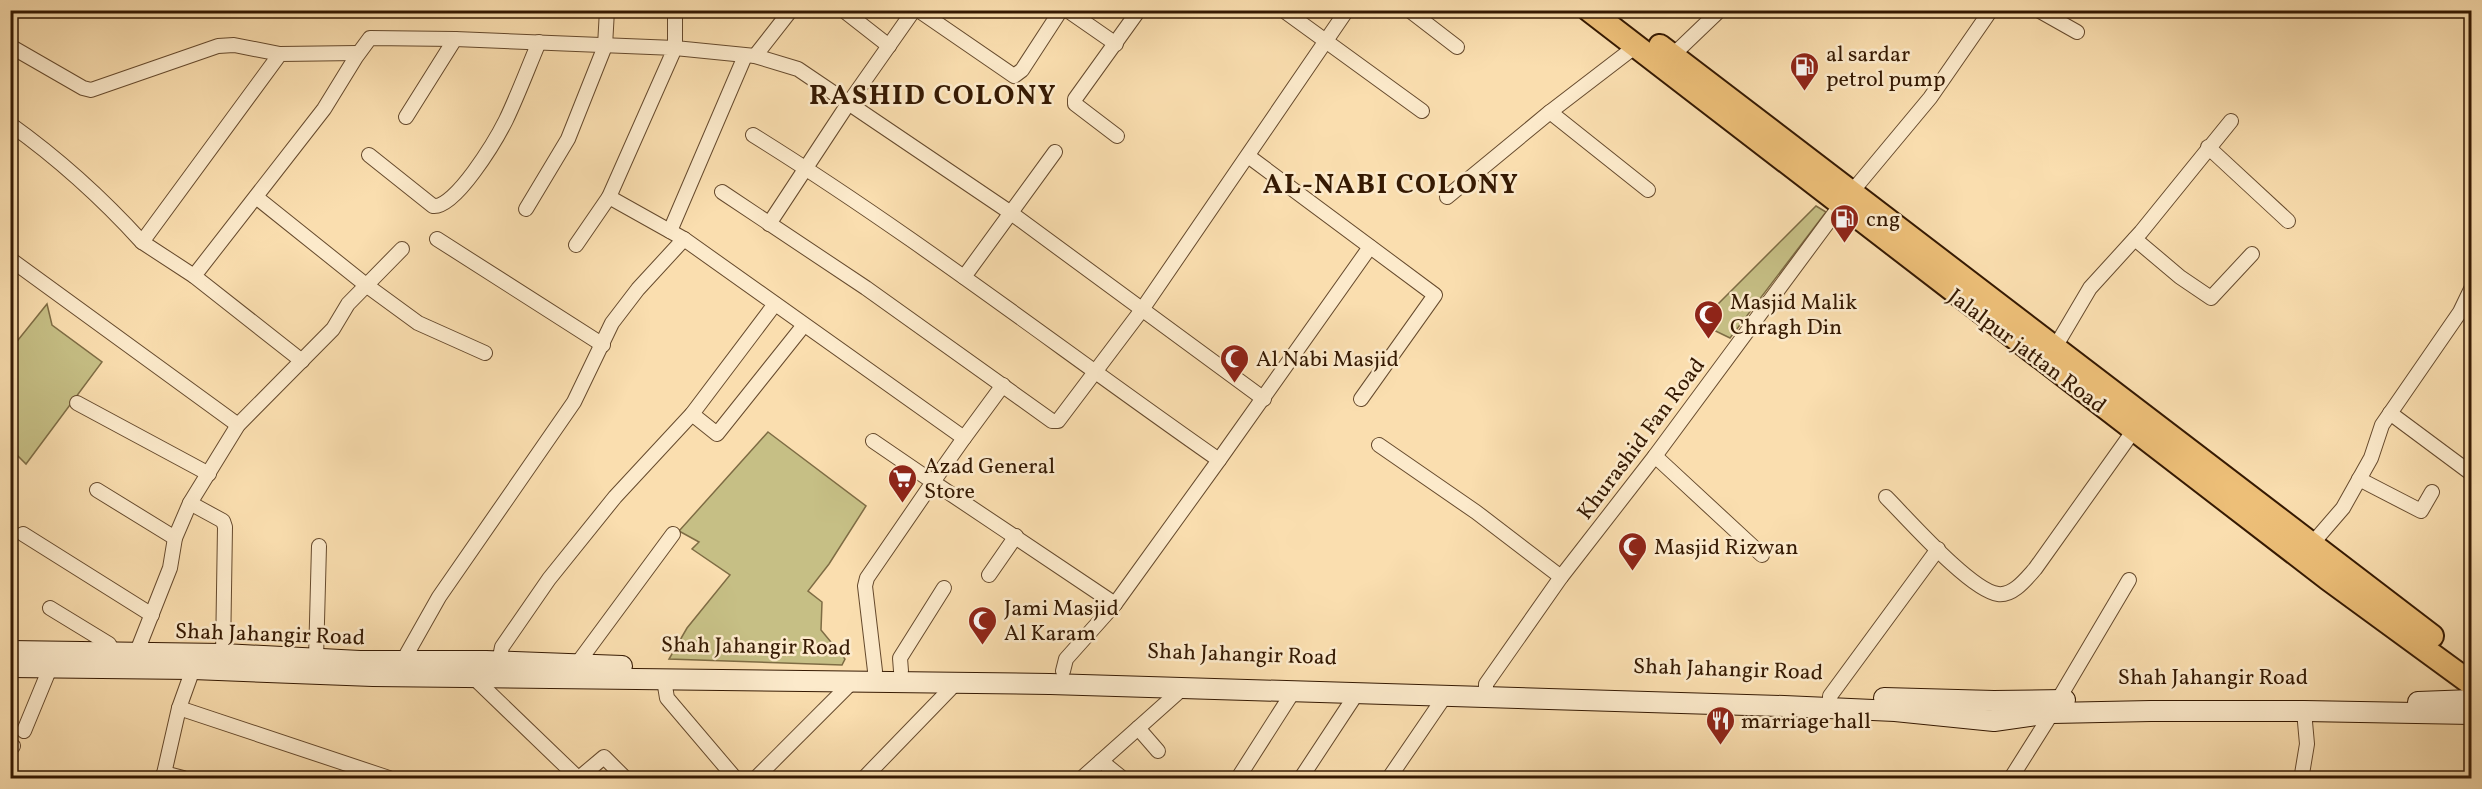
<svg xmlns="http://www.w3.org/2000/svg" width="2482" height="789" viewBox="0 0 2482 789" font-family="Vollkorn,serif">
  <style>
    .green { fill: #c6bf85; stroke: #7e6c44; stroke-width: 1.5 }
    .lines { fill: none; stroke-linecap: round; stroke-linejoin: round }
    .street-casing { stroke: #664a2d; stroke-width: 16 }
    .secondary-casing { stroke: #351902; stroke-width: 22 }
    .primary-casing { stroke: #351902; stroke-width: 26 }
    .street { stroke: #fceacb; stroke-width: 14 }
    .secondary { stroke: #fceacb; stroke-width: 20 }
    .primary { stroke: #edbf78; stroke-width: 22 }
    .labels { text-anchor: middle; stroke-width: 5; stroke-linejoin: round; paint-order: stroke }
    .poi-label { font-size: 22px; fill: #351902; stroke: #fceacb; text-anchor: start }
    .street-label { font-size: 22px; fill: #351902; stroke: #fceacb }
    .district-label { font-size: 28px; font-weight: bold; letter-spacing: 1.5px; fill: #351902; stroke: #fceacb }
  </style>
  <rect width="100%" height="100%" fill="#fadeaf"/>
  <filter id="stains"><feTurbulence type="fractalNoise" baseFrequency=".00333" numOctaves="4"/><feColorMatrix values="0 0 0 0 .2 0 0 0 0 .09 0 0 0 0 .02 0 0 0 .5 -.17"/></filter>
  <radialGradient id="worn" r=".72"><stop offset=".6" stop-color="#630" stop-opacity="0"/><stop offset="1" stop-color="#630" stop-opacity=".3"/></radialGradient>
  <g class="green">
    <path d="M1816,206L1826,212L1730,338L1699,323Z"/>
    <path d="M47,304L52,325L102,362L26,464L11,449L10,350Z"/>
    <path d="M768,432L866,506L829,564L808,591L822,602L821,630L845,659L842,665L669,659L687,628L730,575L692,549L699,542L679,531Z"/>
  </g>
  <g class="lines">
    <defs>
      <g id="street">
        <path d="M675,10V48L755,56L798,69L1011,213L1264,399"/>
        <path d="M843,10L889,46"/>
        <path d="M918,10L1014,76L1022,70L1061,10"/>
        <path d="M1067,10L1116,44"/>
        <path d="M1283,10L1422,111"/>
        <path d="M1409,10L1457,47"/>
        <path d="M2038,10L2077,32"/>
        <path d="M10,46L83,88L91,90L218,46L234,45L280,54"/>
        <path d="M1673,55L1720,10"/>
        <path d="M755,56L791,10"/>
        <path d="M1550,112L1648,190"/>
        <path d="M406,117L455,39"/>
        <path d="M10,124C59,159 102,198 142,242"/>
        <path d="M753,135C914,235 1064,352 1219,460L1115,604L1066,659L1063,671"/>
        <path d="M1117,136L1075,104V99L1139,10"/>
        <path d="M2208,147L2288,221"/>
        <path d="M369,155L433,206C455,209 496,140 506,120C518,95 528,68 539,42"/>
        <path d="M1248,156L1435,295L1361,399"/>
        <path d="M722,192L866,288L1052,421H1058L1141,311L1347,10"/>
        <path d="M256,197L366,285L418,323L485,353"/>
        <path d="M1447,197L1550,112L1636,46"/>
        <path d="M526,209L568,139L605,46L607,10"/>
        <path d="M769,224L848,104L914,10"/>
        <path d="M670,231L745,56"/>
        <path d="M437,239L603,345"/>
        <path d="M684,239L964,438L1003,385"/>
        <path d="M2135,239L2180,277L2211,298L2252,254"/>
        <path d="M10,259L238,425"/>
        <path d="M194,276L142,242L280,54L358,53"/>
        <path d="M964,277L1055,152"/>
        <path d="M2054,349L2090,288L2141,232L2231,121"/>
        <path d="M302,361L194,276L324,109L356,57L370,38L455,39L675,48L609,197L576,245"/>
        <path d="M77,403L209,474"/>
        <path d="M2390,413L2472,474"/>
        <path d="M692,414L717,434L804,325"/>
        <path d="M964,438L933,482L1115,604"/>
        <path d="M873,441L933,482L867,578L865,586L875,671"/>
        <path d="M1379,445L1476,512L1561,577"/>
        <path d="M1655,456L1762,555"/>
        <path d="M1219,460L1370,247"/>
        <path d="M2359,479L2421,511L2432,492"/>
        <path d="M97,490L175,538"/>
        <path d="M1886,497C1907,518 1971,591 1998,594C2013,596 2026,579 2035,569L2134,430"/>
        <path d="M190,503L223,521L225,527L223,654"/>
        <path d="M23,534L152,615"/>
        <path d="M2311,545L2343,508L2371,458L2382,425L2460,312L2472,287"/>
        <path d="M989,575L1016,536"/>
        <path d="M50,608L109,644L113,652"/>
        <path d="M136,654L170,568L175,538L190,503L238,425L333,329L348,304L402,249"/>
        <path d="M316,659L319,546"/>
        <path d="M404,659L439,597L574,402L612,323L638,289L684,239L609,197"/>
        <path d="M499,662L502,647L549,579L615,497L692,414L775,304"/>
        <path d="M577,664L673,534"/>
        <path d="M901,671L900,658L944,588"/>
        <path d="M472,676L578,778"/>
        <path d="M664,680L667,698L735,778"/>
        <path d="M1486,697V684L1561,577L1655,456L1840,206L1930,98L1991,10"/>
        <path d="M2058,700L2129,580"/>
        <path d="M179,708L389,778"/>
        <path d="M1830,708V696L1938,549"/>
        <path d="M1138,728L1158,751"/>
        <path d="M24,731L50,668"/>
        <path d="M10,750L13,746"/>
        <path d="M1101,761L1122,778"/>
        <path d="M164,773L183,778"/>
        <path d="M163,778L179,708L193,669"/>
        <path d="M579,778L604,757L625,778"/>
        <path d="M756,778L852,682"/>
        <path d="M864,778L956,683"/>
        <path d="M1082,778L1183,688"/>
        <path d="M1238,778L1293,692"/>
        <path d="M1301,778L1357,693"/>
        <path d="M1389,778L1445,696"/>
        <path d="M2011,778L2052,713"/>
        <path d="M2299,778L2302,774L2307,744L2304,711"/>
      </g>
      <g id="secondary">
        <path d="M10,651L223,654L360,661H486L622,666"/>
        <path d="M10,667L193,669L373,676L1050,684L1784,706L1895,711L1994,721L2052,713L2151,711H2304L2472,714"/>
        <path d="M1884,698L1994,701L2065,700"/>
        <path d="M2418,702L2472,700"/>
      </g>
      <g id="primary">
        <path d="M1589,10L2327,578L2472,684"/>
        <path d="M1660,46L2432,636"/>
      </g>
    </defs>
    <use href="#street" class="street-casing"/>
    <use href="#secondary" class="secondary-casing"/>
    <use href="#primary" class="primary-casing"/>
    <use href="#street" class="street"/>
    <use href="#secondary" class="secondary"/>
    <use href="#primary" class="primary"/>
  </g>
  <defs>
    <symbol id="fuel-pin" viewBox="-11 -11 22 30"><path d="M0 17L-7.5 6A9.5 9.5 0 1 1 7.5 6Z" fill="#8f2418" stroke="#fceacb"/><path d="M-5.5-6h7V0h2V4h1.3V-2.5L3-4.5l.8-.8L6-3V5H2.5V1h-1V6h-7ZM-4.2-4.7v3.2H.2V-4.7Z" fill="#fff"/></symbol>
    <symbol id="mosque-pin" viewBox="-11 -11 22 30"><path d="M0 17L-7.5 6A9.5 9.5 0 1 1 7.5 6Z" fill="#8f2418" stroke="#fceacb"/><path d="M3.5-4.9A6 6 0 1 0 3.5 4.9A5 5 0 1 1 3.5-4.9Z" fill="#fff"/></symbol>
    <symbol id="supermarket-pin" viewBox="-11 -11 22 30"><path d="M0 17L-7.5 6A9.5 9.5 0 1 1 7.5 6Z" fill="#8f2418" stroke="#fceacb"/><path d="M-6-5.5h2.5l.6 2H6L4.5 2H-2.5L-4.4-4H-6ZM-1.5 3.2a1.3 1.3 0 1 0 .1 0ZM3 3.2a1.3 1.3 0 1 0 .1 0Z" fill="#fff"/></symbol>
    <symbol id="restaurant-pin" viewBox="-11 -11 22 30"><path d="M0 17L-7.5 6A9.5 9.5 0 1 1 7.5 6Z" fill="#8f2418" stroke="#fceacb"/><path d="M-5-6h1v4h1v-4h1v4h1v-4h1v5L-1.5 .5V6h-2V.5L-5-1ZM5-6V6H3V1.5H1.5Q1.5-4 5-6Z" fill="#fff"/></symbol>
  </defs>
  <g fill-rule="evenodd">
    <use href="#fuel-pin" x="1788" y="50" width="33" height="45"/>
    <use href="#fuel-pin" x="1828" y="202" width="33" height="45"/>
    <use href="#mosque-pin" x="1692" y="298" width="33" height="45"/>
    <use href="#mosque-pin" x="1218" y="342" width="33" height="45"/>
    <use href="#supermarket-pin" x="886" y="462" width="33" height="45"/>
    <use href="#mosque-pin" x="1616" y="530" width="33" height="45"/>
    <use href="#mosque-pin" x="966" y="604" width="33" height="45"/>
    <use href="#restaurant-pin" x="1704" y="704" width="33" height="45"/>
  </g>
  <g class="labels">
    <g class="poi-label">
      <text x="1826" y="61">al sardar<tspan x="1826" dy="25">petrol pump</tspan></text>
      <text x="1866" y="226">cng</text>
      <text x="1730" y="309">Masjid Malik<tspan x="1730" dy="25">Chragh Din</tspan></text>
      <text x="1256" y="366">Al Nabi Masjid</text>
      <text x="924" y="473">Azad General<tspan x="924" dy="25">Store</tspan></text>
      <text x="1654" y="554">Masjid Rizwan</text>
      <text x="1004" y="615">Jami Masjid<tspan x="1004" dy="25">Al Karam</tspan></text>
      <text x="1741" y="728">marriage hall</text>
    </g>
    <g class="street-label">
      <text transform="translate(2028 350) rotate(37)" y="8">Jalalpur jattan Road</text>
      <text transform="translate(1640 438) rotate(-53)" y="8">Khurashid Fan Road</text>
      <text transform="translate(270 633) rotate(2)" y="8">Shah Jahangir Road</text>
      <text transform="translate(756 645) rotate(1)" y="8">Shah Jahangir Road</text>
      <text transform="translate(1242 653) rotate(2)" y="8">Shah Jahangir Road</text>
      <text transform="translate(1728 668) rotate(2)" y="8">Shah Jahangir Road</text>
      <text x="2213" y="684">Shah Jahangir Road</text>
    </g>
    <g class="district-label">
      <text x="933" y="104">RASHID COLONY</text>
      <text x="1391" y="193">AL-NABI COLONY</text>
    </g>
  </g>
  <rect width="2482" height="789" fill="none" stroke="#fadeaf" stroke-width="36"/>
  <rect x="12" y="12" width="2458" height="765" fill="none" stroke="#351902" stroke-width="3"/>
  <rect x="18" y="18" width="2446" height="753" fill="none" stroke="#351902" stroke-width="1.5"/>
  <rect width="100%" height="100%" filter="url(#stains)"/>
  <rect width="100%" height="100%" fill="url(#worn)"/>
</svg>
